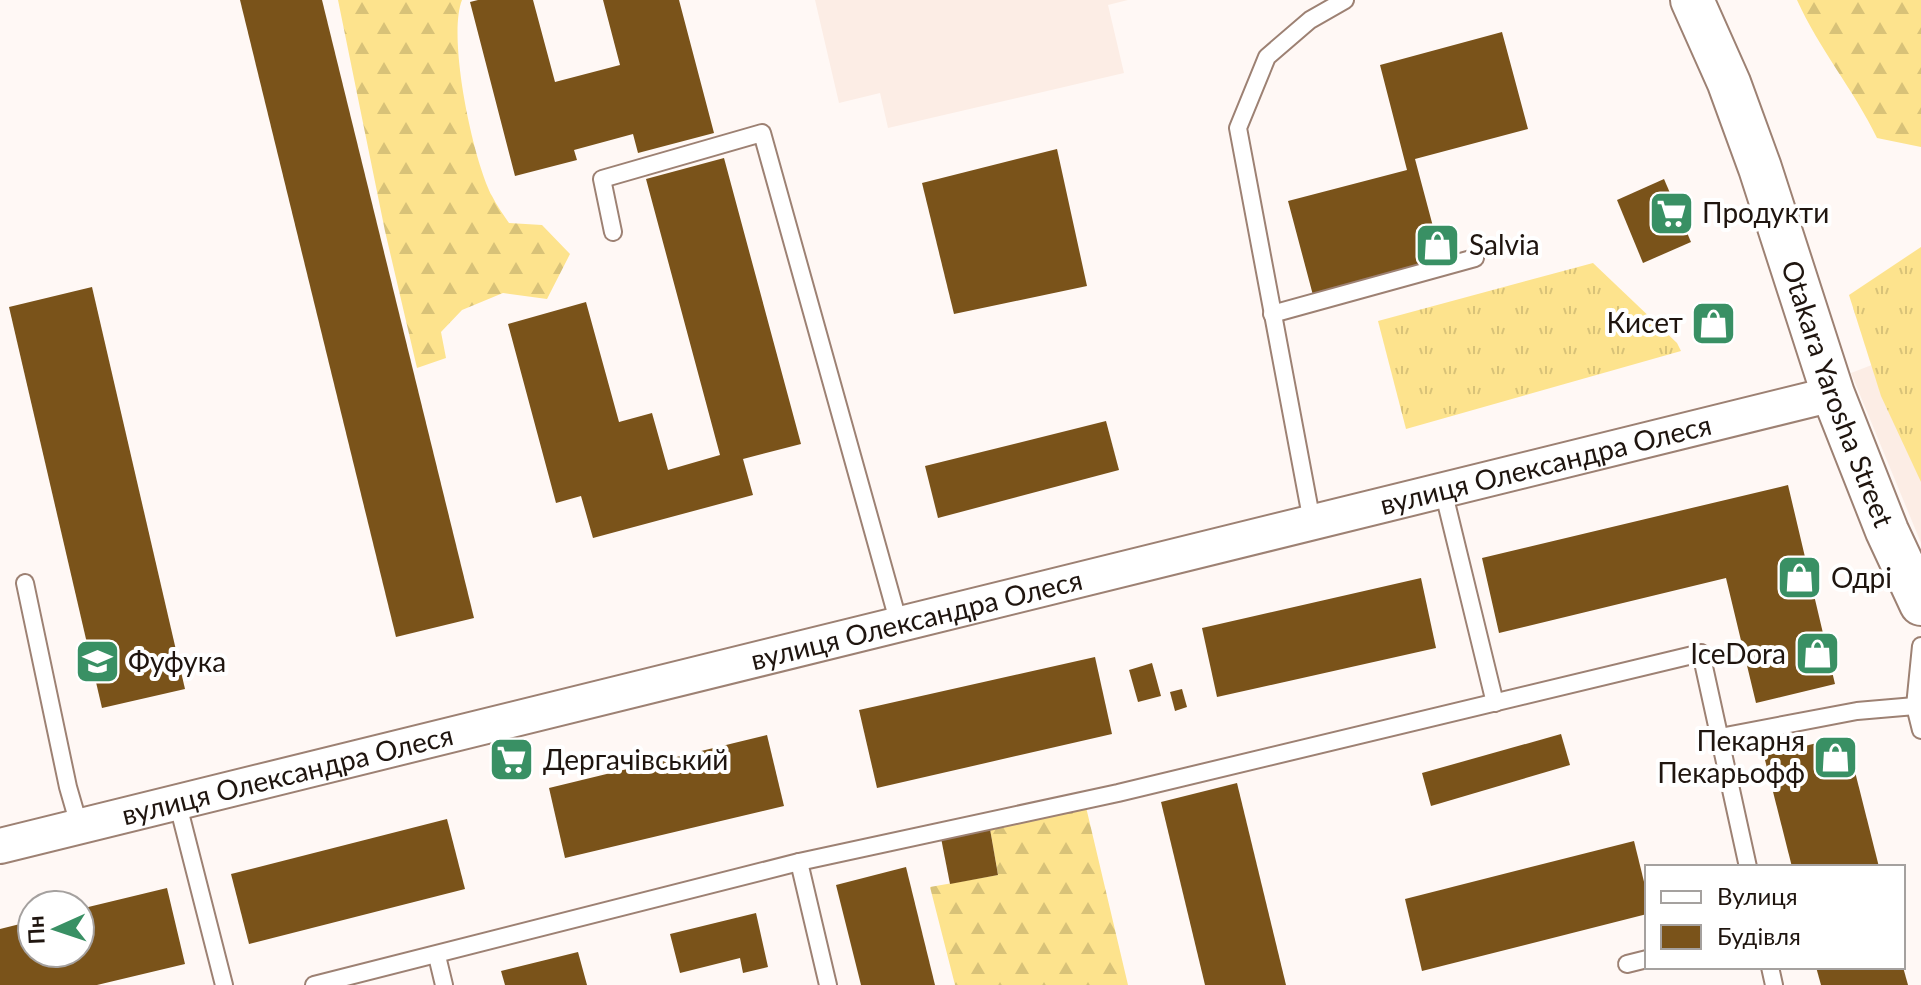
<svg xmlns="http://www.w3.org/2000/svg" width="1921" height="985" viewBox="0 0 1921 985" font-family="Lato,sans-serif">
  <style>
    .built { fill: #fcede5 }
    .grass { fill: url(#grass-tufts) }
    .forest { fill: url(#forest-firs) }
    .building { fill: #7a531a }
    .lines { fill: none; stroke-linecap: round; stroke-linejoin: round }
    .service-casing { stroke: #9d8173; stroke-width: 20 }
    .minor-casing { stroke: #9d8173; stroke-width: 38 }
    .tertiary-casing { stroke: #9d8173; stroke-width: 46 }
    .service { stroke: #fff; stroke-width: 16 }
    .minor { stroke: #fff; stroke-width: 34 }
    .tertiary { stroke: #fff; stroke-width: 42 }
    .labels { text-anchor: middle; stroke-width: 8; stroke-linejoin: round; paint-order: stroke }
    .poi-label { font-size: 28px; fill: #1f150f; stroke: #fff; text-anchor: start }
    .street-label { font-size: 28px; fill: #1f150f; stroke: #fff }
  </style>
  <defs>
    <pattern id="grass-tufts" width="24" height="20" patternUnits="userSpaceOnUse" patternTransform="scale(2)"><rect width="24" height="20" fill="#fde38d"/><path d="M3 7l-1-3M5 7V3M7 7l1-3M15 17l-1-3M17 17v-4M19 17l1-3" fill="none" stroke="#d8c278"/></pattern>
    <pattern id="forest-firs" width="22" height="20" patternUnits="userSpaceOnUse" patternTransform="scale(2)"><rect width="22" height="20" fill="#fde38d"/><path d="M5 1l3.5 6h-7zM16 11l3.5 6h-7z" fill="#d8c278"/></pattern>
  </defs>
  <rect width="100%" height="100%" fill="#fff8f5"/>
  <g class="built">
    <path d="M815,0H1128L1108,5L1124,73L888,128L880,93L839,103Z"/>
    <path d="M1921,346V543L1851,373Z"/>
  </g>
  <g class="grass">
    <path d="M1921,247V482L1881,396L1849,295Z"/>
    <path d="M1593,263L1677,343L1681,351L1406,429L1378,321Z"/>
  </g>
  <g class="forest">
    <path d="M338,0H462C447,37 473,160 492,196C497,206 503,214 509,223L542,225L570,254L547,299L503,293L462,310L441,332L446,358L417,368L385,231Z"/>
    <path d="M1797,0H1921V147L1877,138C1854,90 1819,49 1797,0Z"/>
    <path d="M1086,807L1128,985H955L930,887L998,875L990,829Z"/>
  </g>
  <g class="building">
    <path d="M240,0H322L474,618L396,637Z"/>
    <path d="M478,0H533L555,82L620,65L603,0H679L714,133L638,153L633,134L574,150L577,160L515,176L470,2Z"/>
    <path d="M1502,32L1528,129L1415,159L1443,264L1314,299L1288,201L1407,170L1380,65Z"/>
    <path d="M1057,149L1087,286L954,314L922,183Z"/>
    <path d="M724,158L801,444L743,459L753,495L593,538L581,496L556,503L508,324L586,302L619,422L652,413L668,470L720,455L646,179Z"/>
    <path d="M1664,179L1691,242L1643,263L1617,200Z"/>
    <path d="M92,287L185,689L102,708L9,307Z"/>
    <path d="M1106,421L1119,470L938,518L925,466Z"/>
    <path d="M1788,485L1835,684L1756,703L1726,578L1499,633L1482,558Z"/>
    <path d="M1421,578L1436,648L1217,697L1202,628Z"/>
    <path d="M1095,657L1112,734L877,788L859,710Z"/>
    <path d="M1152,663L1161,696L1138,702L1129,670Z"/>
    <path d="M1182,689L1187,707L1175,711L1170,692Z"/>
    <path d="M1561,734L1570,765L1431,806L1422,773Z"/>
    <path d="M767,735L784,806L565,858L549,788Z"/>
    <path d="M1846,736L1879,867H1792L1764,756Z"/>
    <path d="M1237,783L1286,985H1205L1161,802Z"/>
    <path d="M447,819L465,889L249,944L231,874Z"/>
    <path d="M990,829L998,875L950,884L941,838Z"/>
    <path d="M1634,841L1647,894V914L1422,971L1405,899Z"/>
    <path d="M906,867L935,985H861L836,885Z"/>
    <path d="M167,888L185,964L97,985H0V929L32,921V953H80V909Z"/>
    <path d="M756,913L768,967L743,973L740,958L680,973L670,934Z"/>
    <path d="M578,952L587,985H505L501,971Z"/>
    <path d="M1816,967H1903L1908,985H1821Z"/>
  </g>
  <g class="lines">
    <defs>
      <g id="service">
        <path d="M613,232L602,179L762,133L899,624"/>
        <path d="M1272,314L1475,258"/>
        <path d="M1443,490L1495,703"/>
        <path d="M1312,522L1238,128L1267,57L1310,20L1345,0"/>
        <path d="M25,583L68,787L79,825"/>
        <path d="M1921,646L1915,706L1921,730"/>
        <path d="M1720,737L1857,711L1915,706"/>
        <path d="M177,801L224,985"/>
        <path d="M799,862L828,985"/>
        <path d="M437,956L444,985"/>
        <path d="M1627,964L1647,959"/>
        <path d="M1770,967L1774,985"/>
        <path d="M314,985L799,862L1118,793L1701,653L1748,867"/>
      </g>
      <g id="minor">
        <path id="s1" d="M0,846L1833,394"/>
      </g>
      <g id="tertiary">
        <path id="s2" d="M1692,0L1729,83L1760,168L1833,394L1887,531L1921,604"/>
      </g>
    </defs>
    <use href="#service" class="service-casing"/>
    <use href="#minor" class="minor-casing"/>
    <use href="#tertiary" class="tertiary-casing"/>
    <use href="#service" class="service"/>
    <use href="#minor" class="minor"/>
    <use href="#tertiary" class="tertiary"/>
  </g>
  <defs>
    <symbol id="supermarket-square" viewBox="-11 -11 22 22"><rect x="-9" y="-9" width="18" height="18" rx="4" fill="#399064" stroke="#fff"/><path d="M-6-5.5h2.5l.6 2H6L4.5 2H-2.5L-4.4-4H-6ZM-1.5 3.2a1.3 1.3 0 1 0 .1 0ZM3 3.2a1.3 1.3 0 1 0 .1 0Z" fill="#fff"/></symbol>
    <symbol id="shop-square" viewBox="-11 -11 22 22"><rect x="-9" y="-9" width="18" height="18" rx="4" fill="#399064" stroke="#fff"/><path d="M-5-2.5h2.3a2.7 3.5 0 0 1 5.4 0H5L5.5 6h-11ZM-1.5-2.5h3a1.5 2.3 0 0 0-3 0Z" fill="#fff"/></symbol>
    <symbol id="school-square" viewBox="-11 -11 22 22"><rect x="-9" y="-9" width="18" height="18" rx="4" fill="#399064" stroke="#fff"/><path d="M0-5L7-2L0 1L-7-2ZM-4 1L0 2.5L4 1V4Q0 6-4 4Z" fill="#fff"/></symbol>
  </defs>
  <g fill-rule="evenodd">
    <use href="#supermarket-square" x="1646" y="188" width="51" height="51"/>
    <use href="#shop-square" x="1412" y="220" width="51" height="51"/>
    <use href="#shop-square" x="1688" y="298" width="51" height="51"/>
    <use href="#shop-square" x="1774" y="552" width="51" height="51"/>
    <use href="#shop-square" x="1792" y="628" width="51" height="51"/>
    <use href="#school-square" x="72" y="636" width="51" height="51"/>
    <use href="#shop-square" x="1810" y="732" width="51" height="51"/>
    <use href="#supermarket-square" x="486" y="734" width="51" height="51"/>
  </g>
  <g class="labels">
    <g class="poi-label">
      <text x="1702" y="223">Продукти</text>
      <text x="1469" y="255">Salvia</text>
      <text x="1683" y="333" text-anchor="end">Кисет</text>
      <text x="1831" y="588">Одрі</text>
      <text x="1786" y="664" text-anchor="end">IceDora</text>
      <text x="128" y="672">Фуфука</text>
      <text x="1805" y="751" text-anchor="end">Пекарня<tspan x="1805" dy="32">Пекарьофф</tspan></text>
      <text x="543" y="770">Дергачівський</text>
    </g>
    <g class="street-label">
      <text dy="10" stroke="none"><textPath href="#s2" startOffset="420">Otakara Yarosha Street</textPath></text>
      <text dy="10" stroke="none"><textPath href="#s1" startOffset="1592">вулиця Олександра Олеся</textPath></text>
      <text dy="10" stroke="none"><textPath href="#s1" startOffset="944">вулиця Олександра Олеся</textPath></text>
      <text dy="10" stroke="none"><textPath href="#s1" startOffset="296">вулиця Олександра Олеся</textPath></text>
    </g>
  </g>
  <rect x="1645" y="865" width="260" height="104" fill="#ffffff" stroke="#a5a19f" stroke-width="2"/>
  <rect x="1661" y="891" width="40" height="12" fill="#ffffff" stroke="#a5a19f" stroke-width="2"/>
  <text x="1717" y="905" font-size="24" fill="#1f150f">Вулиця</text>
  <rect x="1661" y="925" width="40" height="24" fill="#7a531a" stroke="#a5a19f" stroke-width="2"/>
  <text x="1717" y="945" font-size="24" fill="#1f150f">Будівля</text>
  <g transform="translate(56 929) rotate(267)"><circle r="38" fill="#ffffff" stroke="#a5a19f" stroke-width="2"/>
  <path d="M0-6L14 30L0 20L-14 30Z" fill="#399064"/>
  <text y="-12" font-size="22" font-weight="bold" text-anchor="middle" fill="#1f150f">Пн</text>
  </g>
</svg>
